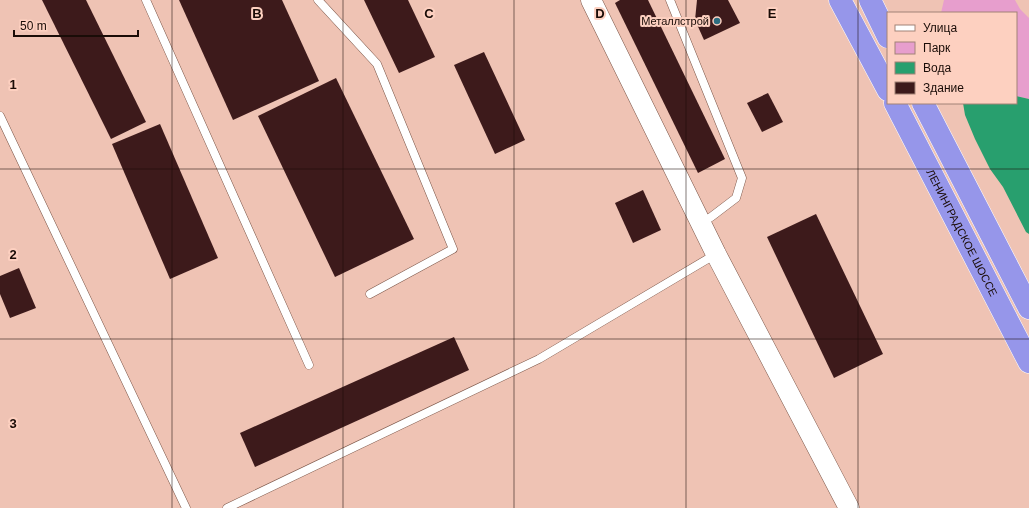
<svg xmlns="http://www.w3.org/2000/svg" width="1029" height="508" viewBox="0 0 1029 508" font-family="Arial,sans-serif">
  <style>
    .green { fill: #e79ecd }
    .water { fill: #289f6e }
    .building { fill: #3d1a1b }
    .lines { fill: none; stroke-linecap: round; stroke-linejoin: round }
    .service-casing { stroke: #7b5547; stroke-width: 9 }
    .tertiary-casing { stroke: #7b5547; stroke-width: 21 }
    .trunk-casing { stroke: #fff; stroke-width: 23 }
    .service { stroke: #fff; stroke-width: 8 }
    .tertiary { stroke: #fff; stroke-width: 20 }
    .trunk { stroke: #9696ea; stroke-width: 22 }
    .grid { fill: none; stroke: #1a0c07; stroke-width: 1; stroke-opacity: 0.55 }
    .poi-dot { fill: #2c6d80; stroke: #fdd0c0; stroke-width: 1.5 }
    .labels { text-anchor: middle; stroke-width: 4; stroke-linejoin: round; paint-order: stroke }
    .poi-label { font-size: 11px; fill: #1a0c07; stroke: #fdd0c0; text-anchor: end }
    .street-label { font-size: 11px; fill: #1a0c07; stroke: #fdd0c0 }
    .grid-label { font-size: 13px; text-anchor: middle; font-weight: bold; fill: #1a0c07; stroke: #fdd0c0; stroke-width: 4; stroke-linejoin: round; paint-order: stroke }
  </style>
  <rect width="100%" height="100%" fill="#efc3b4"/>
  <path class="green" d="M944,0H1015L1020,9L1029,18V99L1016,96V13H941Z"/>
  <path class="water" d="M1016,96L1029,99V234L1026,232L1003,187L990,169L975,139L965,115L963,103H1016Z"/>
  <g class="building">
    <path d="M42,0H86L146,122L111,139Z"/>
    <path d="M179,0H282L319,81L233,120Z"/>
    <path d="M364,0H408L435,57L399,73Z"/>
    <path d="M620,0H648L725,159L698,173L615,3Z"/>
    <path d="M697,0H728L740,23L704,40L695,20Z"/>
    <path d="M484,52L525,140L495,154L454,65Z"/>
    <path d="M336,78L414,239L335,277L258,116Z"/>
    <path d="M768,93L783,122L762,132L747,103Z"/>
    <path d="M160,124L218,258L170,279L112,144Z"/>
    <path d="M643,190L661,230L633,243L615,203Z"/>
    <path d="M816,214L883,354L834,378L767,237Z"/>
    <path d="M19,268L36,308L10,318L0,294V276Z"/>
    <path d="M454,337L469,370L255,467L240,433Z"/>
  </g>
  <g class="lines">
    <defs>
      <g id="service">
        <path d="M146,0L309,365"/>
        <path d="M318,0L377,64L453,249L370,294"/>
        <path d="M670,0L742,178L736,198L711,217L701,223"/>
        <path d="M0,116L186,508"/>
        <path d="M227,508L539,359L716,254"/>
      </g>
      <path id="tertiary" d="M591,0L716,254L849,508"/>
      <g id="trunk">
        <path d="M840,0L888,90"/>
        <path d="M870,0L888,37"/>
        <path id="s1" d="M895,103L1029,362"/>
        <path d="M923,103L1029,308"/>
      </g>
    </defs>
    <use href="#service" class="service-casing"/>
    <use href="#tertiary" class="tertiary-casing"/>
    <use href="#trunk" class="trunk-casing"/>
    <use href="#service" class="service"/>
    <use href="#tertiary" class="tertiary"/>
    <use href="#trunk" class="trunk"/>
  </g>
  <path class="grid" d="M172,0V508M343,0V508M514,0V508M686,0V508M858,0V508M0,169H1029M0,339H1029"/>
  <circle class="poi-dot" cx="717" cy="21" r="4"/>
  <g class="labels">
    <g class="poi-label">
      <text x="709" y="25">Металлстрой</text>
    </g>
    <g class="street-label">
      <text dy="4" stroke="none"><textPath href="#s1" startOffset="146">ЛЕНИНГРАДСКОЕ ШОССЕ</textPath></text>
    </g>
  </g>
  <g class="grid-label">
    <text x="257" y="18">B</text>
    <text x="429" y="18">C</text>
    <text x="600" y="18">D</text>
    <text x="772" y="18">E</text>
    <text x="13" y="89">1</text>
    <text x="13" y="259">2</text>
    <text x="13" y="428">3</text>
  </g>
  <rect x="887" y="12" width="130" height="92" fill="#fdd0c0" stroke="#a28276"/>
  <rect x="895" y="25" width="20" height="6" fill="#ffffff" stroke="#a28276"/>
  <text x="923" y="32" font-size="12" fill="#1a0c07">Улица</text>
  <rect x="895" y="42" width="20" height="12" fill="#e79ecd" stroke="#a28276"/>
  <text x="923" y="52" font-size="12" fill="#1a0c07">Парк</text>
  <rect x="895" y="62" width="20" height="12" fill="#289f6e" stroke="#a28276"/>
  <text x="923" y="72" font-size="12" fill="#1a0c07">Вода</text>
  <rect x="895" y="82" width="20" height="12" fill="#3d1a1b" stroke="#a28276"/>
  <text x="923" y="92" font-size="12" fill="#1a0c07">Здание</text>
  <path d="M14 30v6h124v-6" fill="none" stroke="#1a0c07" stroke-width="2"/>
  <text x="20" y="30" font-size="12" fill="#1a0c07" stroke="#fdd0c0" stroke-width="3" paint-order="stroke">50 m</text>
</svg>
